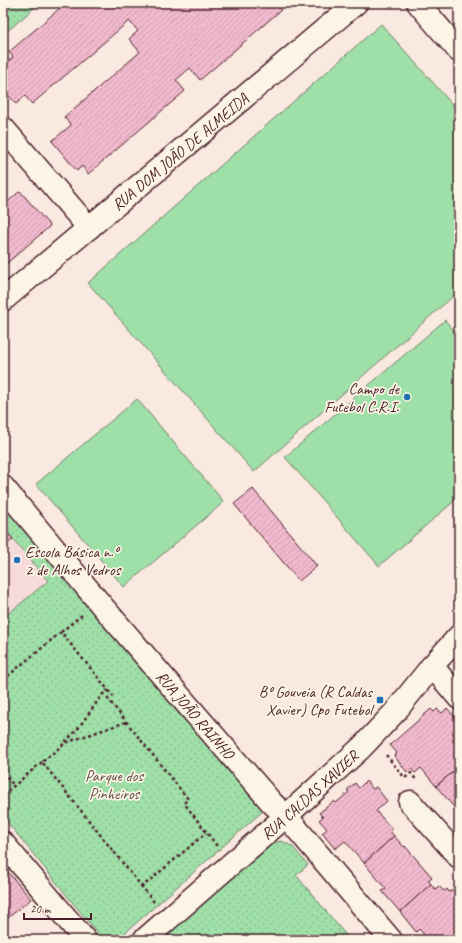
<svg xmlns="http://www.w3.org/2000/svg" width="462" height="943" viewBox="0 0 462 943" font-family="Caveat,sans-serif">
  <style>
    .built { fill: #f7dbda }
    .grass { fill: url(#grass-dots); stroke: #747f6a }
    .pitch { fill: #9fdfa8; stroke: #747f6a }
    .building { fill: url(#building-hatch); stroke: #4a1f2b }
    .lines { fill: none; stroke-linecap: round; stroke-linejoin: round }
    .street-casing { stroke: #4a1f2b; stroke-width: 25 }
    .path { stroke: #4a1f2b; stroke-width: 2.5; stroke-dasharray: 3 3; stroke-linecap: butt }
    .street { stroke: #fcf5e5; stroke-width: 22 }
    .poi-dot { fill: #1f6fb2; stroke: #fcf5e5; stroke-width: 1.5 }
    .labels { text-anchor: middle; stroke-width: 3.5; stroke-linejoin: round; paint-order: stroke }
    .street-label { font-size: 16px; fill: #4a1f2b; stroke: #fcf5e5 }
    .poi-label { font-size: 16px; fill: #4a1f2b; stroke: #fcf5e5; text-anchor: end }
    .park-label { font-size: 16px; fill: #5f4f4a; stroke: #fcf5e5 }
  </style>
  <defs>
    <pattern id="grass-dots" width="8" height="8" patternUnits="userSpaceOnUse"><rect width="8" height="8" fill="#9fdfa8"/><path d="M2 2h.1M6 6h.1" fill="none" stroke="#8abf91" stroke-width="1.8" stroke-linecap="round"/></pattern>
    <pattern id="building-hatch" width="6" height="6" patternUnits="userSpaceOnUse"><rect width="6" height="6" fill="#f1b9cd"/><path d="M-1 1l2-2M0 6l6-6M5 7l2-2" fill="none" stroke="#d09fb0"/></pattern>
  </defs>
  <rect width="100%" height="100%" fill="#fae9e0"/>
  <filter id="ink" filterUnits="userSpaceOnUse"><feTurbulence type="fractalNoise" baseFrequency=".025" numOctaves="2"/><feDisplacementMap in="SourceGraphic" scale="8" xChannelSelector="R" yChannelSelector="G"/><feConvolveMatrix kernelMatrix="1 2 1 2 8 2 1 2 1" color-interpolation-filters="sRGB"/></filter>
  <g filter="url(#ink)">
    <path class="built" d="M3,527L48,581L3,618Z"/>
    <g class="grass">
      <path d="M3,3H40L3,35Z"/>
      <path d="M3,487L272,803L117,940H103L3,817V618L48,581L3,527Z"/>
      <path d="M282,841L292,846L308,865L296,875L350,940H160L272,844L277,842Z"/>
    </g>
    <g class="pitch">
      <path d="M381,24L459,112V291L254,472L88,283Z"/>
      <path d="M445,320L459,337V497L379,566L285,457Z"/>
      <path d="M137,399L224,502L124,587L36,484Z"/>
    </g>
    <g class="building">
      <path d="M66,3H275L281,10L200,80L190,68L176,80L185,91L88,174L82,166L77,171L52,141L71,125L64,117L140,52L129,39L138,31L129,21L32,104L25,96L16,104L3,89V66L13,57L9,52Z"/>
      <path d="M20,191L50,226L7,263L3,259V206Z"/>
      <path d="M3,259L7,263L3,267Z"/>
      <path d="M253,489L317,566L299,581L234,504Z"/>
      <path d="M3,528L13,539L4,547L3,546Z"/>
      <path d="M447,708L459,722V727L452,733L456,737L452,740L459,748V767L436,786L421,768L415,773L411,769L407,772L394,756L397,753L390,745L431,709L434,712L437,709L442,713Z"/>
      <path d="M459,767V813L436,786Z"/>
      <path d="M366,781L373,789L376,787L387,801L376,811L392,829L390,831L394,836L364,863L345,841L335,849L322,833L327,829L319,820L323,817L319,813L334,801L336,803L349,792L347,790L355,783L359,788Z"/>
      <path d="M394,836L404,847L405,846L432,877L428,880L431,884L400,912L382,891L386,889L364,863Z"/>
      <path d="M3,866L31,899L3,922Z"/>
      <path d="M431,884L435,889L439,886L444,891L447,889L449,892L453,890L459,898V940H429L419,929L416,932L400,912Z"/>
    </g>
    <g class="lines">
      <defs>
        <g id="street">
          <path d="M418,3L459,51"/>
          <path d="M3,128L89,228"/>
          <path id="s1" d="M3,300L356,3"/>
          <path id="s2" d="M3,487L103,607L272,803L286,816L391,940"/>
          <path d="M432,666L459,698"/>
          <path d="M410,802L459,857"/>
          <path d="M3,843L85,940"/>
          <path id="s3" d="M144,940L286,816L361,748L395,712L432,666L459,636"/>
        </g>
      </defs>
      <use href="#street" class="street-casing"/>
      <g class="path">
        <path d="M82,615L61,632L113,696L108,699L188,799L184,803L217,846"/>
        <path d="M3,680L61,632"/>
        <path d="M126,722L65,743L42,762L142,887"/>
        <path d="M65,742L77,730L102,695L108,690"/>
        <path d="M386,755L405,778L411,773L417,781"/>
        <path d="M3,772L14,786"/>
        <path d="M3,795L42,762"/>
        <path d="M154,902L142,887L206,833"/>
      </g>
      <use href="#street" class="street"/>
    </g>
  </g>
  <g class="poi-dot">
    <circle cx="407" cy="397" r="4"/>
    <circle cx="17" cy="560" r="4"/>
    <rect x="376" y="696" width="8" height="8" rx="2"/>
  </g>
  <g class="labels">
    <g class="street-label">
      <text dy="6" stroke="none"><textPath href="#s1" startOffset="231">RUA DOM JOÃO DE ALMEIDA</textPath></text>
      <text dy="6" stroke="none"><textPath href="#s2" startOffset="298">RUA JOÃO RAINHO</textPath></text>
      <text dy="6" stroke="none"><textPath href="#s3" startOffset="220">RUA CALDAS XAVIER</textPath></text>
    </g>
    <g class="poi-label">
      <text x="399" y="394">Campo de<tspan x="399" dy="18">Futebol C.R.I.</tspan></text>
      <text x="25" y="557" text-anchor="start">Escola Básica n.º<tspan x="25" dy="18">2 de Alhos Vedros</tspan></text>
      <text x="372" y="697">Bº Gouveia (R Caldas<tspan x="372" dy="18">Xavier) Cpo Futebol</tspan></text>
    </g>
    <g class="park-label">
      <text x="114" y="781">Parque dos<tspan x="114" dy="18">Pinheiros</tspan></text>
    </g>
  </g>
  <rect width="462" height="943" fill="none" stroke="#fcf5e5" stroke-width="16"/>
  <rect x="8" y="8" width="446" height="927" fill="none" stroke="#4a1f2b" stroke-width="1.5" filter="url(#ink)"/>
  <path d="M24 913v6h67v-6" fill="none" stroke="#4a1f2b" stroke-width="2"/>
  <text x="30" y="913" font-size="12" fill="#4a1f2b" stroke="#fcf5e5" stroke-width="3" paint-order="stroke">20 m</text>
</svg>
